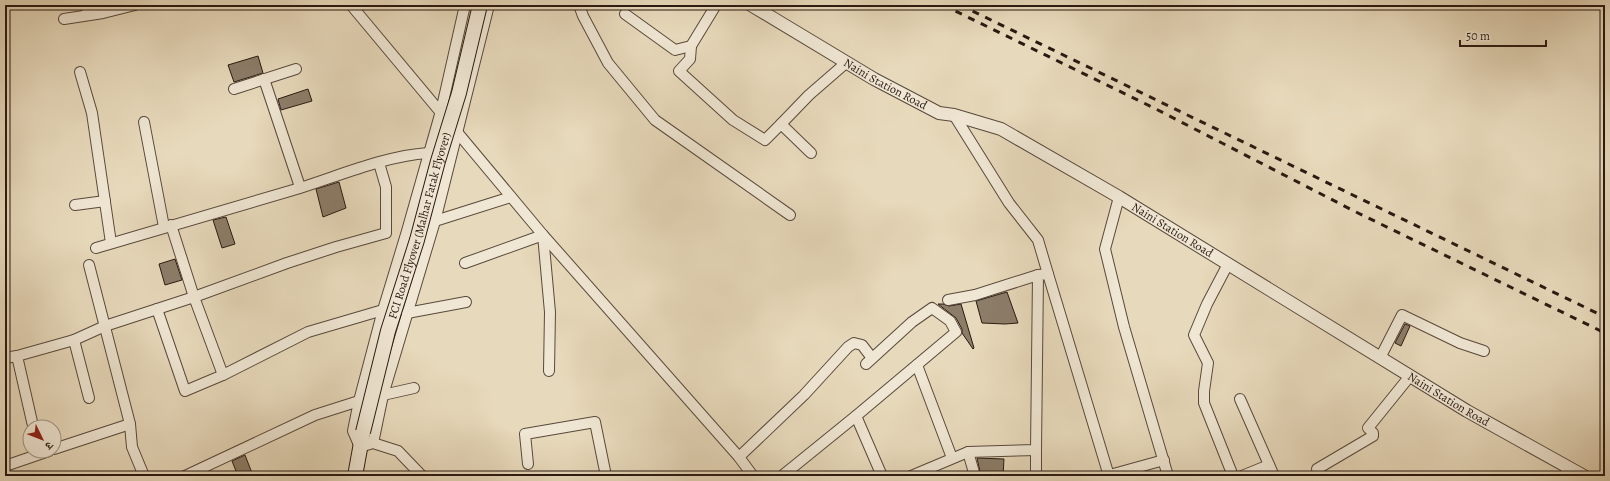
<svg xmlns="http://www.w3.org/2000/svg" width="1610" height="481" viewBox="0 0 1610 481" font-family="Alegreya,'Noto Serif Devanagari',serif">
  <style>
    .building { fill: #8c7d69; stroke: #291911 }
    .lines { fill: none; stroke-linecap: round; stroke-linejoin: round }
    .minor-casing { stroke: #58493c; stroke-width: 12 }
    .tertiary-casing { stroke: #58493c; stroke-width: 14 }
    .secondary-casing { stroke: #291911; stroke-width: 16 }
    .minor { stroke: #efe6d3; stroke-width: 10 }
    .tertiary { stroke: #efe6d3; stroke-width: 12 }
    .secondary { stroke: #efe6d3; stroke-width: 14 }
    .rail { stroke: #291911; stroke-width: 3; stroke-dasharray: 7 7; stroke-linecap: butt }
    .secondary-bridge-casing { stroke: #291911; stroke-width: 16; stroke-linecap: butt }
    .secondary-bridge { stroke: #efe6d3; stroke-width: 14 }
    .labels { text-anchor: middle; stroke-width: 3.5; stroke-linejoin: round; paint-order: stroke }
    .street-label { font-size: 12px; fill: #291911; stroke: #efe6d3 }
  </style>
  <rect width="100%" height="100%" fill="#e7d9bb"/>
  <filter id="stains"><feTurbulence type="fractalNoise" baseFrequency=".005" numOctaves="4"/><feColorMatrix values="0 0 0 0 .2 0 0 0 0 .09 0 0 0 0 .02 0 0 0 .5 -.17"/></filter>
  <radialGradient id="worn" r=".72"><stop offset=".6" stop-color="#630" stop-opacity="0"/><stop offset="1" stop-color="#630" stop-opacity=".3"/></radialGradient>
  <g class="building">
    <path d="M258,56L263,73L234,82L228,65Z"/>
    <path d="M308,89L312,101L281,110L278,99Z"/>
    <path d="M339,182L346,208L323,217L316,189Z"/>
    <path d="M226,217L235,244L222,248L213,220Z"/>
    <path d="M175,259L182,280L165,285L159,264Z"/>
    <path d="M1007,292L1018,323L1005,324L982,323L976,301Z"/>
    <path d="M938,304H943L949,306L961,304L974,348L973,349L962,333V329L956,318Z"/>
    <path d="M1405,324L1410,326L1401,346L1395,343Z"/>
    <path d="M245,455L252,473L243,476H238L232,461Z"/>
    <path d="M977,458L1004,459L1003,476H981Z"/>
  </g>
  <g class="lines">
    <defs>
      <g id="minor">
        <path d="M87,5L88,15"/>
        <path d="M351,5L543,235L739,457L753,476"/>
        <path d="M579,5L583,16L608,63L655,120L790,215"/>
        <path d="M716,5L691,46L690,59L679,71L733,120L765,140L781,124L811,153"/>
        <path d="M625,14L675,50L691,46"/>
        <path d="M64,19L103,13L135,5"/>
        <path d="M80,72L92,113L111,243"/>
        <path d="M264,79L300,187"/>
        <path d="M234,89L296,69"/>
        <path d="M144,122L164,227"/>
        <path d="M781,124L809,95L847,62"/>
        <path d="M1119,197L1105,249L1124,327L1168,476"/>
        <path d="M75,205L105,201"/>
        <path d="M435,221L511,197"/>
        <path d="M171,225L194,297L223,375"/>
        <path d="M96,248C164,228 232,208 300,188C341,175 385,156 428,153"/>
        <path d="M465,263L543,235L550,312L549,371"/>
        <path d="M1228,264L1207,304L1194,335L1208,363L1204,391V403L1233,476"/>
        <path d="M89,265L130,424"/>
        <path d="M1048,274L1109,476"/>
        <path d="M948,300L975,295L1038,275"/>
        <path d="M157,309L185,391L223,375L308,332L383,310"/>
        <path d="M407,313L466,302"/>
        <path d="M74,340L89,398"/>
        <path d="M17,356L74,340L105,326L194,297L287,263L336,247L386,233V187L379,163"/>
        <path d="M5,358L17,356L33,426"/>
        <path d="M1380,358L1402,315L1460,343L1484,351"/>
        <path d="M917,365L952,458"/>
        <path d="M383,395L414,388"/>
        <path d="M1240,399L1274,476"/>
        <path d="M856,416L882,476"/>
        <path d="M373,443L383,395L435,221L489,5"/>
        <path d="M54,449L130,424L132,447L144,476"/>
        <path d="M968,452L975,476"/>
        <path d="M739,457L804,395L848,347L854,343L862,345L872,358"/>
        <path d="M528,464L525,434L595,422L606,476"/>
        <path d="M5,466L49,451"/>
        <path d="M1317,469L1373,436V433L1368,428L1410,376"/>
        <path d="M185,476L315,415L359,401"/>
        <path d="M422,476L398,451L373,443L360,447L353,431L359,401L383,310L407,231L441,111L465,5"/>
        <path d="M782,476L856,416L956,332L950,321L932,308L912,322L866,364"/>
        <path d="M911,476L968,452L1036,450L1038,275L1048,274L1038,240L1009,203L954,115"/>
        <path d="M1036,476V450"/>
        <path d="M1106,476L1164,460"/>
        <path d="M1242,476L1269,465"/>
        <path d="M1563,476L1570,468"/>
      </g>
      <g id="tertiary">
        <path id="s1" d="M751,5L874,79L939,113L954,115L1001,129L1119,197L1467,411L1584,476"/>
      </g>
      <path id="secondary" d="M355,476L363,432"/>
    </defs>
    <use href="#minor" class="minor-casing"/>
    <use href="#tertiary" class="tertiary-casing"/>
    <use href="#secondary" class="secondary-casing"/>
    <use href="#minor" class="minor"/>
    <use href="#tertiary" class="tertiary"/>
    <use href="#secondary" class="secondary"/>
    <g class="rail">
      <path d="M943,5L1152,107L1356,212L1605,333"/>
      <path d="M960,5L1605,317"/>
    </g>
    <defs>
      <g id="secondary-bridge">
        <path id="s2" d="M363,432L388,331L417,240L438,161L459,93L480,5"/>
      </g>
    </defs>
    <use href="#secondary-bridge" class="secondary-bridge-casing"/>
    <use href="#secondary-bridge" class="secondary-bridge"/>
  </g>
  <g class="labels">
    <g class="street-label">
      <text dy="4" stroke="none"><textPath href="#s1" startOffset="156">Naini Station Road</textPath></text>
      <text dy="4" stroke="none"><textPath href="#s2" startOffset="214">FCI Road Flyover (Malhar Fatak Flyover)</textPath></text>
      <text dy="4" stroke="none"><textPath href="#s1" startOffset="480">Naini Station Road</textPath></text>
      <text dy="4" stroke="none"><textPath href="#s1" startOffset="804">Naini Station Road</textPath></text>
    </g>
  </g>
  <rect width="1610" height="481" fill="none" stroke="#e7d9bb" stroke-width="20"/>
  <rect x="6" y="6" width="1598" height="469" fill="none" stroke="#291911" stroke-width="2"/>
  <rect x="10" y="10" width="1590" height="461" fill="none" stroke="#291911"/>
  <g transform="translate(42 439) rotate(133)"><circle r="19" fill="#efe6d3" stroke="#a09485"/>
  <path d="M0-3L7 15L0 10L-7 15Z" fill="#8f2418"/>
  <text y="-6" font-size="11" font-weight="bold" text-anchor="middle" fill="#291911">उ</text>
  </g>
  <path d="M1460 40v6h86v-6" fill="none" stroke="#291911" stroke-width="2"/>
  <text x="1466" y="40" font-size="12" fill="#291911" stroke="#efe6d3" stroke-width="3" paint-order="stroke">50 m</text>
  <rect width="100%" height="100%" filter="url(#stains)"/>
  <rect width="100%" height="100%" fill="url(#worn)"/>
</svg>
